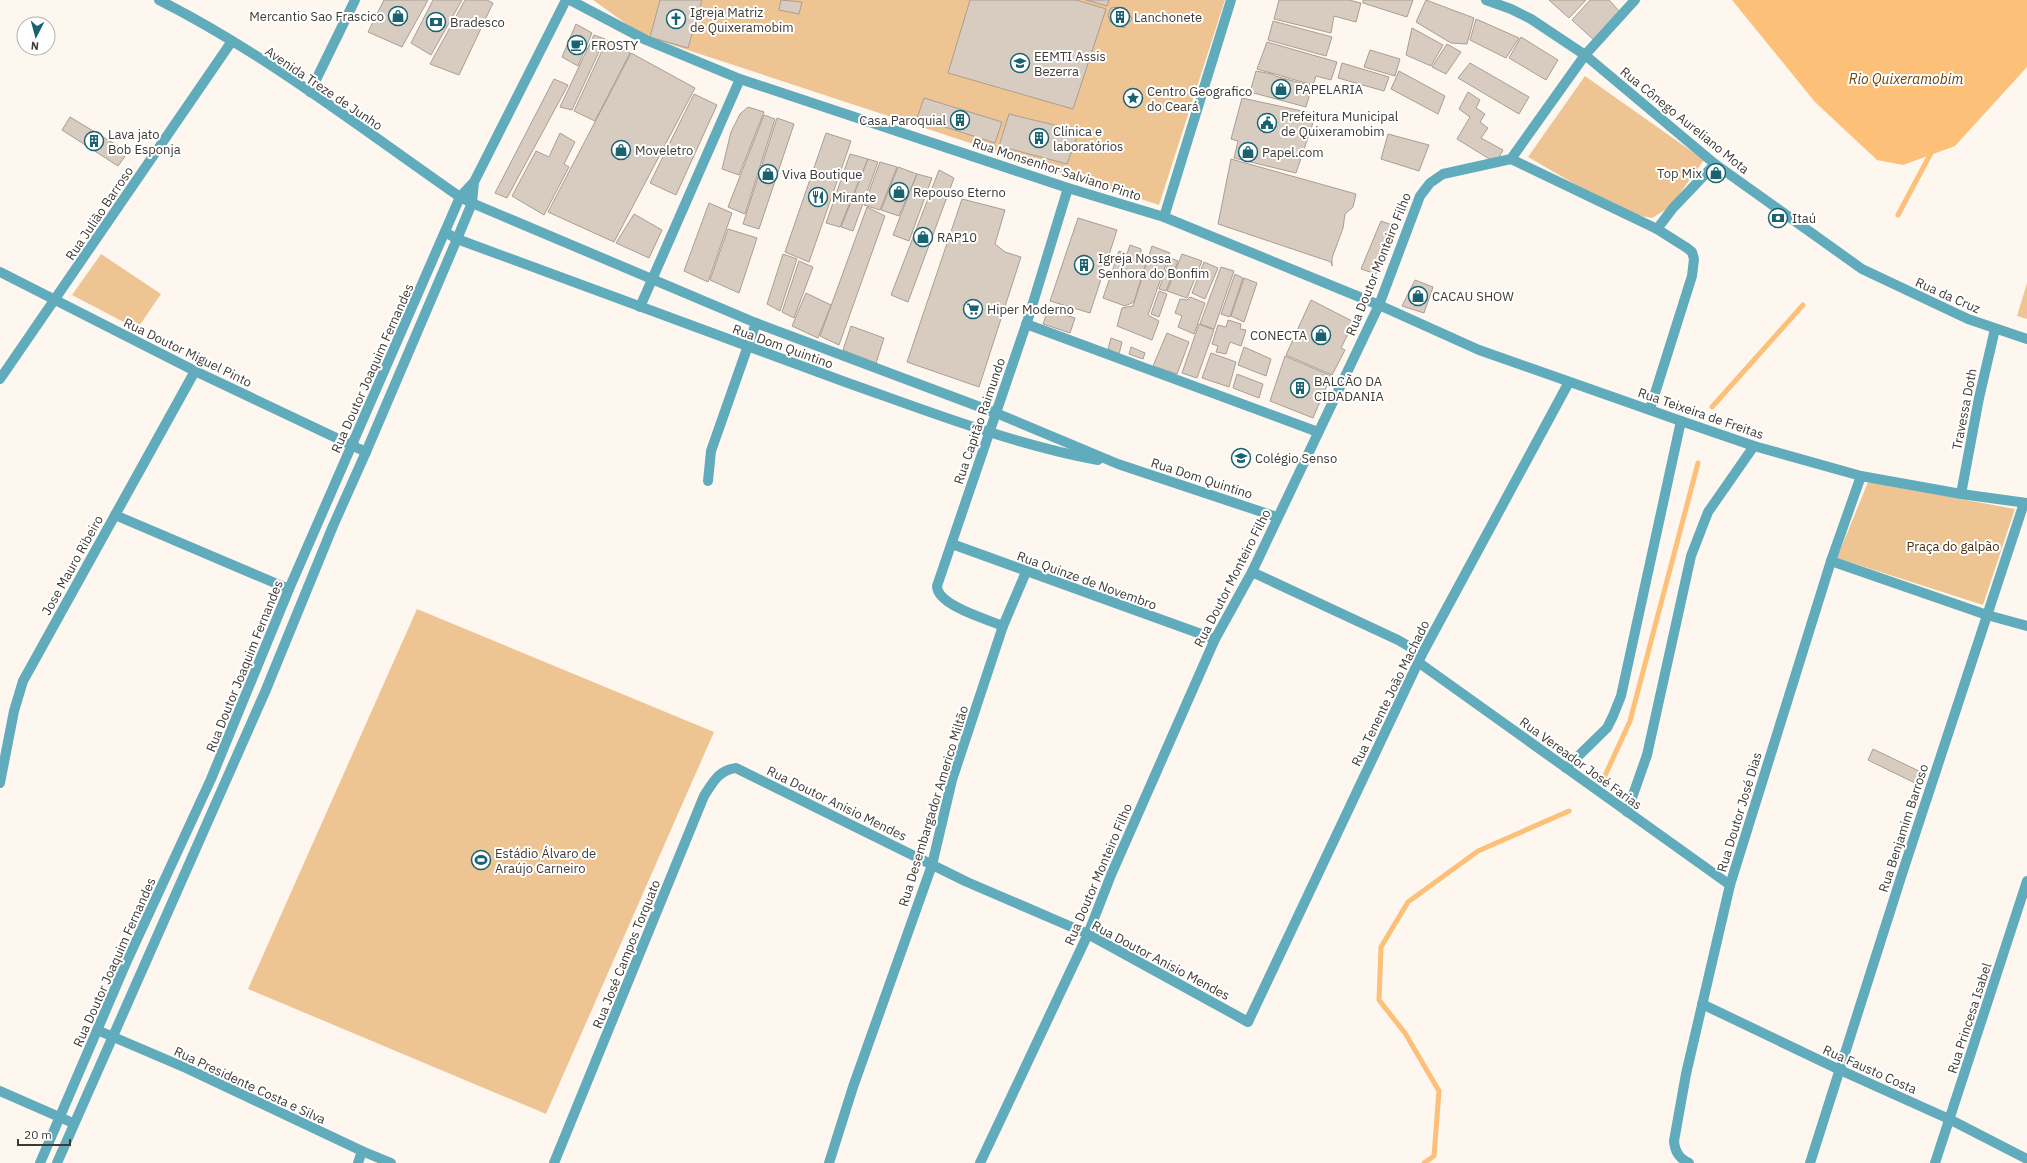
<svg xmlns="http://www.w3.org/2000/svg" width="2027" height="1163" viewBox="0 0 2027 1163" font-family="'IBM Plex Sans',sans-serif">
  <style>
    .green { fill: #efc493 }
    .water { fill: #fcc078 }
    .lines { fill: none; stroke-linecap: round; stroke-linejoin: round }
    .stream { stroke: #fcc078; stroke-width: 5 }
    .building { fill: #d7ccbf; stroke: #a99e93 }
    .minor { stroke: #61acbc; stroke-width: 10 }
    .tertiary { stroke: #61acbc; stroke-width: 10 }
    .labels { text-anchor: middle; stroke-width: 4; stroke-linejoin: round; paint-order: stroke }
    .poi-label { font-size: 13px; fill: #3e3a35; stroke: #fff; text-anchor: start }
    .street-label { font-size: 13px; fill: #3e3a35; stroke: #fff }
    .park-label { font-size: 13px; fill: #452d0e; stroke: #fff }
    .water-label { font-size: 14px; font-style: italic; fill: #694309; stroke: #fff }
  </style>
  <rect width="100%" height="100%" fill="#fef7ef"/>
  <g class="green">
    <path d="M593,0H1225L1159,205L642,35Z"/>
    <path d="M1585,76L1704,160L1670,207L1652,218L1625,213L1528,157Z"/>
    <path d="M101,254L161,294L137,329L72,295Z"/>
    <path d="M2027,283V319L2017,316Z"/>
    <path d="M1868,482L2015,509L1983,605L1837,558Z"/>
    <path d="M417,609L714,732L546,1114L248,989Z"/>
  </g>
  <path class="water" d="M1732,0H2027V67L1955,146L1903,165L1877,160L1815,102Z"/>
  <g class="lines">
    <g class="stream">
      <path d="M1898,215L1932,151"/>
      <path d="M1712,407L1803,305"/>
      <path d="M1603,780L1630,721L1698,463"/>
      <path d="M1424,1163L1434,1156L1439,1091L1405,1033L1379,1000L1381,947L1408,902L1478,851L1569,811"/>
    </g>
  </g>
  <g class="building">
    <path d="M384,0H428L402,47L368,32Z"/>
    <path d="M433,0H462L431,55L411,43Z"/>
    <path d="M465,0H487L493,3L459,75L430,64Z"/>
    <path d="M660,0H702L688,48L650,37Z"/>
    <path d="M781,0L802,2L799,14L779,10Z"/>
    <path d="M970,0H1076L1106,9L1073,109L948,73Z"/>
    <path d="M1086,0H1109L1107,6Z"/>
    <path d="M1279,0H1349L1361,3L1356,22L1334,16L1331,33L1274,19Z"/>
    <path d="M1363,0H1413L1407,17L1363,3Z"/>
    <path d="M1426,0L1474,18L1467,44L1451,43L1416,22Z"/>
    <path d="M1549,0H1586L1569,18Z"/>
    <path d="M1590,0H1609L1621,13L1595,41L1572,20Z"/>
    <path d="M1117,7L1127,10L1132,19L1124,28L1110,22L1108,15L1111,8Z"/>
    <path d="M1476,19L1519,38L1506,58L1470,40Z"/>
    <path d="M1273,21L1332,37L1326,56L1268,40Z"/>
    <path d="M576,24L592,33L578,66L562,57Z"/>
    <path d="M1412,28L1443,45L1431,66L1406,55Z"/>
    <path d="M594,35L605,39L572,110L560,107Z"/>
    <path d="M1521,37L1558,60L1546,80L1509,58Z"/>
    <path d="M607,40L630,53L595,121L574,111Z"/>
    <path d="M1267,42L1337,62L1331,80L1316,76L1313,85L1257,69Z"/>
    <path d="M1447,44L1461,52L1446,74L1432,67Z"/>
    <path d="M1370,50L1400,59L1395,76L1364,67Z"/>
    <path d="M631,53L695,88L614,242L548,212Z"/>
    <path d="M1342,63L1389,77L1384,91L1338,78Z"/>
    <path d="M1470,63L1529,97L1519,114L1458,78Z"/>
    <path d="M1256,71L1272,74L1275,76L1312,86L1306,107L1250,92Z"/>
    <path d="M1399,71L1445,96L1438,114L1391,89Z"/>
    <path d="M554,79L568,85L507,198L495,193Z"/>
    <path d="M1468,92L1480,100L1476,108L1485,114L1480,122L1488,128L1481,138L1503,150L1496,163L1457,139L1470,117L1459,109Z"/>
    <path d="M694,94L717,105L676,195L650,183Z"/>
    <path d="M924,98L1002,122L995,143L917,118Z"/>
    <path d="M1242,98L1316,114L1296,173L1234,158L1238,141L1231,139Z"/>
    <path d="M748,107L764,112L739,175L722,169L731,132L740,114Z"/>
    <path d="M1009,114L1079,131L1067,164L999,146Z"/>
    <path d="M764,115L775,119L745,214L728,207Z"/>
    <path d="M70,117L128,152L118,166L62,130Z"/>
    <path d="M777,118L794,124L759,229L743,224Z"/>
    <path d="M560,133L575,142L564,164L569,167L544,215L512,196L536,151L549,157Z"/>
    <path d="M826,133L851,141L809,262L785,252Z"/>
    <path d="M1388,134L1429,145L1419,171L1381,159Z"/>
    <path d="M850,154L868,159L840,227L826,223Z"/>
    <path d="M868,159L878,162L853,231L841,227Z"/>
    <path d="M1231,159L1356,194L1353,207L1345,214L1343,228L1332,258V266L1331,262L1218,224Z"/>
    <path d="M880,162L897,167L880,210L864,205Z"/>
    <path d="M898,167L917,174L899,216L881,210Z"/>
    <path d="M939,170L954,178L908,302L891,295Z"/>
    <path d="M917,174L932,178L909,241L893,235Z"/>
    <path d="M962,199L1005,210L995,244L1005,252L1021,257L979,387L907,362Z"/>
    <path d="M709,203L732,213L708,282L684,271Z"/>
    <path d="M867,207L885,216L839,345L820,336Z"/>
    <path d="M634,214L662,230L649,258L616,243Z"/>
    <path d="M1078,218L1117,230L1090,313L1050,301Z"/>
    <path d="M1381,221L1395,226L1376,274L1361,269Z"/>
    <path d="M728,229L757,238L739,293L710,280Z"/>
    <path d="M1130,245L1141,249V254L1148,256L1134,302L1125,306L1103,298L1119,251L1127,254Z"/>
    <path d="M1152,246L1170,253L1148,315L1159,321L1152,340L1117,326L1122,308L1133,306Z"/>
    <path d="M783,254L797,259L780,311L767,304Z"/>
    <path d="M1182,254L1202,261L1187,298L1167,291Z"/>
    <path d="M1170,258L1178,261L1166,291L1159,289Z"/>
    <path d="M799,261L813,267L794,318L782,312Z"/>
    <path d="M1204,262L1218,268L1205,299L1192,293Z"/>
    <path d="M1221,267L1234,271L1214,329L1200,324Z"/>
    <path d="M1235,274L1243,278L1230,317L1221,314Z"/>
    <path d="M1244,278L1257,283L1244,322L1231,316Z"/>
    <path d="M1415,280L1433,287L1424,313L1402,306Z"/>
    <path d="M1159,291L1167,294L1159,317L1151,314Z"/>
    <path d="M806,293L831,305L818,338L792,326Z"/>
    <path d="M1190,297L1205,303L1194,334L1178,327L1182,316L1175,313L1180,299L1187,300Z"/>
    <path d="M1311,300L1354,322L1341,348L1345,350L1332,375L1286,355Z"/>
    <path d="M1048,310L1075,318L1070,333L1043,324Z"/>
    <path d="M1228,320L1241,324L1240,329L1246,330L1241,346L1230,342L1226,354L1216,352L1218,346L1212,344L1218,325L1226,327Z"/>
    <path d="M1199,324L1214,330L1197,378L1182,373Z"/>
    <path d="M851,326L884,338L876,363L843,350Z"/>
    <path d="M1167,333L1189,342L1177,374L1153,366Z"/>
    <path d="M1111,338L1122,342L1119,354L1108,349Z"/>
    <path d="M1131,347L1145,353L1143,359L1129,354Z"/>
    <path d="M1244,347L1271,359L1266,376L1238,365Z"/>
    <path d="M1211,353L1236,362L1229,387L1202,378Z"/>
    <path d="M1285,356L1331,376L1313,418L1270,401Z"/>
    <path d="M1237,374L1263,384L1259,398L1233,388Z"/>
    <path d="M1873,749L1921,772L1917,784L1868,760Z"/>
  </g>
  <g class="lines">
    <g class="minor">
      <path d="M159,0C266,54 362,129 460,197L472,203L756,323L996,413L1118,464L1277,517"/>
      <path d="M1486,0L1511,9L1531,19L1585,55L1715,164L1862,269L1968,319L2027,339"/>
      <path d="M310,92L355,0"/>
      <path d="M1511,159L1657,229L1687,248L1692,252L1694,259L1692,276L1650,409"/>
      <path d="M1164,217L1231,0"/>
      <path d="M1657,229L1673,208L1715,164"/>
      <path d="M445,232L457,239C587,287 717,336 848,383C930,412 1012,444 1098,460"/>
      <path d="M0,272L195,371L366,452"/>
      <path d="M640,307L740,79"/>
      <path d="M1026,324L1318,432"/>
      <path d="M0,379L232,41"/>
      <path d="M708,481L711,451L756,323"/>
      <path d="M1961,494L1979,398L1995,329"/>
      <path d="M115,515L289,589"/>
      <path d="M952,544L1215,639"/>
      <path d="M1831,561L1987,615L2027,626"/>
      <path d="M1252,572L1398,640L1422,654"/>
      <path d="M1003,626C986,619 937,605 937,586L1029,316L1068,188"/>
      <path d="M1418,662L1730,885"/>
      <path d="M1566,768L1607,728L1613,716L1621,696L1681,421"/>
      <path d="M0,783L14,711L23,681L195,371"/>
      <path d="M1627,812L1647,755L1691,556L1708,512L1754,446"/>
      <path d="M1702,1004L1840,1070L1949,1119L2027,1159"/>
      <path d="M97,1030L186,1068L362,1151L391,1163"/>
      <path d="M0,1091L73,1123"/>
      <path d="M358,1163L362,1151"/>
      <path d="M554,1163L704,796C713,782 719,770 736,768L967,882L1088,934L1248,1022L1422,654L1569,382"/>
      <path d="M829,1163L853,1087L932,865L952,780L1003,626L1026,572"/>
      <path d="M980,1163L1088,934L1111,875L1215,639L1252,572L1379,305L1420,196L1430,183L1443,174L1511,159L1585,55L1635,0"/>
      <path d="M1689,1163C1679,1158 1675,1152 1674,1141L1686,1074L1730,885L1831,561L1861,476"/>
      <path d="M1810,1163L1902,874L2024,503"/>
      <path d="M1935,1163L2027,881"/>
    </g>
    <g class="tertiary">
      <path d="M570,0L646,40L740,79L1068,188L1164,217L1379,305L1479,350L1681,421L1754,446L1861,476L1961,494L2027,503"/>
      <path d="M40,1163L126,963L211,779L289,589L460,197L474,182L566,0"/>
      <path d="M57,1163L265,692L333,526L366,452L457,239L472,203L474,182"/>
    </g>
  </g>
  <defs>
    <symbol id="shop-ring" viewBox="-11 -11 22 22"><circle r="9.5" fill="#fff" stroke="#196270" stroke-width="1.5"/><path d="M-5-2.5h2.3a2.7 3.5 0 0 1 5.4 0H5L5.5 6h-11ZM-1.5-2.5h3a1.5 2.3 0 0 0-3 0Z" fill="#196270"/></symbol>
    <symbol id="building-ring" viewBox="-11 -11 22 22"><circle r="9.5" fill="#fff" stroke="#196270" stroke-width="1.5"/><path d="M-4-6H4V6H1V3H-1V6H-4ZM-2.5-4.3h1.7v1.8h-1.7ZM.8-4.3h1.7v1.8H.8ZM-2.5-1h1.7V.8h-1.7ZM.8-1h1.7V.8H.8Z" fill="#196270"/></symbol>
    <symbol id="church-ring" viewBox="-11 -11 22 22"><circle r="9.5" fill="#fff" stroke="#196270" stroke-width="1.5"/><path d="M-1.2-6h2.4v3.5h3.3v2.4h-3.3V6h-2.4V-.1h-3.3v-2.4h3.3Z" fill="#196270"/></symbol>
    <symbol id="bank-ring" viewBox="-11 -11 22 22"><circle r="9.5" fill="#fff" stroke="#196270" stroke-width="1.5"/><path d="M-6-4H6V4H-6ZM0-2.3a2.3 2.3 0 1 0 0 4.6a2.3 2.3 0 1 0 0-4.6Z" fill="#196270"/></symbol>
    <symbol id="cafe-ring" viewBox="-11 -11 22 22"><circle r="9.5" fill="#fff" stroke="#196270" stroke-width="1.5"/><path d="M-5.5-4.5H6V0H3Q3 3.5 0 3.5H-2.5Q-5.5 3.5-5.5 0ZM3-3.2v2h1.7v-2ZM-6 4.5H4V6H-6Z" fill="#196270"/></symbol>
    <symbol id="school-ring" viewBox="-11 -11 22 22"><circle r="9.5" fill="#fff" stroke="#196270" stroke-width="1.5"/><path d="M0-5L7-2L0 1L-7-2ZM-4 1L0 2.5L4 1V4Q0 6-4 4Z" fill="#196270"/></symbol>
    <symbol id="sight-ring" viewBox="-11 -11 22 22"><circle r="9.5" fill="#fff" stroke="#196270" stroke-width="1.5"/><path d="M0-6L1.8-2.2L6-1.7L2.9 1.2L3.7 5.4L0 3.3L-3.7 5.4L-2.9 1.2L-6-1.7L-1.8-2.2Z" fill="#196270"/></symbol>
    <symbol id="civic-ring" viewBox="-11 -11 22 22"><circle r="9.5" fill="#fff" stroke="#196270" stroke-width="1.5"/><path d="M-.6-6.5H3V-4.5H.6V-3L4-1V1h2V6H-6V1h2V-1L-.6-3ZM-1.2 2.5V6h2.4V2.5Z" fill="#196270"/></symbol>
    <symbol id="restaurant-ring" viewBox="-11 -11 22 22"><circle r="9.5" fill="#fff" stroke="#196270" stroke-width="1.5"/><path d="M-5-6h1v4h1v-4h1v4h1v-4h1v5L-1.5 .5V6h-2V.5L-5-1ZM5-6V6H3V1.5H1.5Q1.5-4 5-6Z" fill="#196270"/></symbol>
    <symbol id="supermarket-ring" viewBox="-11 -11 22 22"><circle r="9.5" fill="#fff" stroke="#196270" stroke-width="1.5"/><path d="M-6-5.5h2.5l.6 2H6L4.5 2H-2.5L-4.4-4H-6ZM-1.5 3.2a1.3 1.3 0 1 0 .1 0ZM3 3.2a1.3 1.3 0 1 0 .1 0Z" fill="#196270"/></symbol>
    <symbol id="stadium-ring" viewBox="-11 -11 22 22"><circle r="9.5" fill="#fff" stroke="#196270" stroke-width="1.5"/><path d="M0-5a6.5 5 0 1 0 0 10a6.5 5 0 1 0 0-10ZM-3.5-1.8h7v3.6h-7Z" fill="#196270"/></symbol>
  </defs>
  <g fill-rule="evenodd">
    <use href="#shop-ring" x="387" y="5" width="22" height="22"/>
    <use href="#building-ring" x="1109" y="6" width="22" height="22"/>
    <use href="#church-ring" x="665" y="8" width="22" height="22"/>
    <use href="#bank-ring" x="425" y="11" width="22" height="22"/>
    <use href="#cafe-ring" x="566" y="34" width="22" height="22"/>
    <use href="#school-ring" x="1009" y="52" width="22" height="22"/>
    <use href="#shop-ring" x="1270" y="78" width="22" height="22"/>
    <use href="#sight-ring" x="1122" y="87" width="22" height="22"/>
    <use href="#building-ring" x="949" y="109" width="22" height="22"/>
    <use href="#civic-ring" x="1256" y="112" width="22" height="22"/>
    <use href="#building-ring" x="1028" y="127" width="22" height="22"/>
    <use href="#building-ring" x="83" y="130" width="22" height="22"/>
    <use href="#shop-ring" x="610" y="139" width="22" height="22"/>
    <use href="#shop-ring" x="1237" y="141" width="22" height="22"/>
    <use href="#shop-ring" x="1705" y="162" width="22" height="22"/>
    <use href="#shop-ring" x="757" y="163" width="22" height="22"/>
    <use href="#shop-ring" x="888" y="181" width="22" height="22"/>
    <use href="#restaurant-ring" x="807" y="186" width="22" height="22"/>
    <use href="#bank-ring" x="1767" y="207" width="22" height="22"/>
    <use href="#shop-ring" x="912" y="226" width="22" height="22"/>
    <use href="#building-ring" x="1073" y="254" width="22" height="22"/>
    <use href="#shop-ring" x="1407" y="285" width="22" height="22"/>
    <use href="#supermarket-ring" x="962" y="298" width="22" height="22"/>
    <use href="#shop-ring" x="1310" y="324" width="22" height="22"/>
    <use href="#building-ring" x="1289" y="377" width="22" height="22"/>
    <use href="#school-ring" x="1230" y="447" width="22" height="22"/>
    <use href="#stadium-ring" x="470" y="849" width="22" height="22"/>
  </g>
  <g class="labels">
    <g class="poi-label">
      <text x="690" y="17">Igreja Matriz<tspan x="690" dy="15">de Quixeramobim</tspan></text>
      <text x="384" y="21" text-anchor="end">Mercantio Sao Frascico</text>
      <text x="1134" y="22">Lanchonete</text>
      <text x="450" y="27">Bradesco</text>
      <text x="591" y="50">FROSTY</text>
      <text x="1034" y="61">EEMTI Assis<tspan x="1034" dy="15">Bezerra</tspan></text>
      <text x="1295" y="94">PAPELARIA</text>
      <text x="1147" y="96">Centro Geografico<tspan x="1147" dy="15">do Ceará</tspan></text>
      <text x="1281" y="121">Prefeitura Municipal<tspan x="1281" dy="15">de Quixeramobim</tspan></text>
      <text x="946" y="125" text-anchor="end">Casa Paroquial</text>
      <text x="1053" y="136">Clínica e<tspan x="1053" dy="15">laboratórios</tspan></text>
      <text x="108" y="139">Lava jato<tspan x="108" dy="15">Bob Esponja</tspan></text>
      <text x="635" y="155">Moveletro</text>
      <text x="1262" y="157">Papel.com</text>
      <text x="1702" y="178" text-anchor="end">Top Mix</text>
      <text x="782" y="179">Viva Boutique</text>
      <text x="913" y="197">Repouso Eterno</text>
      <text x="832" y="202">Mirante</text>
      <text x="1792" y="223">Itaú</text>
      <text x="937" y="242">RAP10</text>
      <text x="1098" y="263">Igreja Nossa<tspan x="1098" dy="15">Senhora do Bonfim</tspan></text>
      <text x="1432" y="301">CACAU SHOW</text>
      <text x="987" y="314">Hiper Moderno</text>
      <text x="1307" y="340" text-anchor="end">CONECTA</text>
      <text x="1314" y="386">BALCÃO DA<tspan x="1314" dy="15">CIDADANIA</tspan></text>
      <text x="1255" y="463">Colégio Senso</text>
      <text x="495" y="858">Estádio Álvaro de<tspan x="495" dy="15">Araújo Carneiro</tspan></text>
    </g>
    <g class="street-label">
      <text transform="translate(324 88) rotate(34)" y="5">Avenida Treze de Junho</text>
      <text transform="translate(1685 120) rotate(39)" y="5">Rua Cônego Aureliano Mota</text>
      <text transform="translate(1057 169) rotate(18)" y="5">Rua Monsenhor Salviano Pinto</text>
      <text transform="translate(99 213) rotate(-56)" y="5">Rua Julião Barroso</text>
      <text transform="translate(1378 264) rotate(-68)" y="5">Rua Doutor Monteiro Filho</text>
      <text transform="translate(1948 295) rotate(24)" y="5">Rua da Cruz</text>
      <text transform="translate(783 346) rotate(20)" y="5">Rua Dom Quintino</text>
      <text transform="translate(188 352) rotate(26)" y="5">Rua Doutor Miguel Pinto</text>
      <text transform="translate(372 368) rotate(-66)" y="5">Rua Doutor Joaquim Fernandes</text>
      <text transform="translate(1964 409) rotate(-79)" y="5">Travessa Doth</text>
      <text transform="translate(1701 413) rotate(19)" y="5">Rua Teixeira de Freitas</text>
      <text transform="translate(979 421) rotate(-71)" y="5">Rua Capitão Raimundo</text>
      <text transform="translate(1202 478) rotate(18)" y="5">Rua Dom Quintino</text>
      <text transform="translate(72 565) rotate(-61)" y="5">Jose Mauro Ribeiro</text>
      <text transform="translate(1232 578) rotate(-63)" y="5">Rua Doutor Monteiro Filho</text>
      <text transform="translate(1087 580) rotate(20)" y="5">Rua Quinze de Novembro</text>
      <text transform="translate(244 666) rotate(-68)" y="5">Rua Doutor Joaquim Fernandes</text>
      <text transform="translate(1390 693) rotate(-64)" y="5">Rua Tenente João Machado</text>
      <text transform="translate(1581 763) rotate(36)" y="5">Rua Vereador José Farias</text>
      <text transform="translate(837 803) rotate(26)" y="5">Rua Doutor Anisio Mendes</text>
      <text transform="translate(933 806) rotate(-73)" y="5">Rua Desembargador Americo Miltão</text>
      <text transform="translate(1739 812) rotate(-73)" y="5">Rua Doutor José Dias</text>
      <text transform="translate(1903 828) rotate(-72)" y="5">Rua Benjamim Barroso</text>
      <text transform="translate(1098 874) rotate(-67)" y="5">Rua Doutor Monteiro Filho</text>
      <text transform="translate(626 954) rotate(-68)" y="5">Rua José Campos Torquato</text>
      <text transform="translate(1161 960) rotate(28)" y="5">Rua Doutor Anisio Mendes</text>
      <text transform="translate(114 962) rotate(-66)" y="5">Rua Doutor Joaquim Fernandes</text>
      <text transform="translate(1969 1018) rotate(-72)" y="5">Rua Princesa Isabel</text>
      <text transform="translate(1870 1069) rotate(24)" y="5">Rua Fausto Costa</text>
      <text transform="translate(250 1085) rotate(25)" y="5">Rua Presidente Costa e Silva</text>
    </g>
    <g class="park-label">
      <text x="1953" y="551">Praça do galpão</text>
    </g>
    <g class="water-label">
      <text x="1906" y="84">Rio Quixeramobim</text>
    </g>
  </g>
  <g transform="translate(36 36) rotate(186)"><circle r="19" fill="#ffffff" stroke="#b2b0ae"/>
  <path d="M0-3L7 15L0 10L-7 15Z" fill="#196270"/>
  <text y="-6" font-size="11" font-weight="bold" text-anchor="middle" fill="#3e3a35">N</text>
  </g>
  <path d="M18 1139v6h52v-6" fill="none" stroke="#3e3a35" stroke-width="2"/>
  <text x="24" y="1139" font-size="12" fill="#3e3a35" stroke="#ffffff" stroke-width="3" paint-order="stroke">20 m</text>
</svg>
